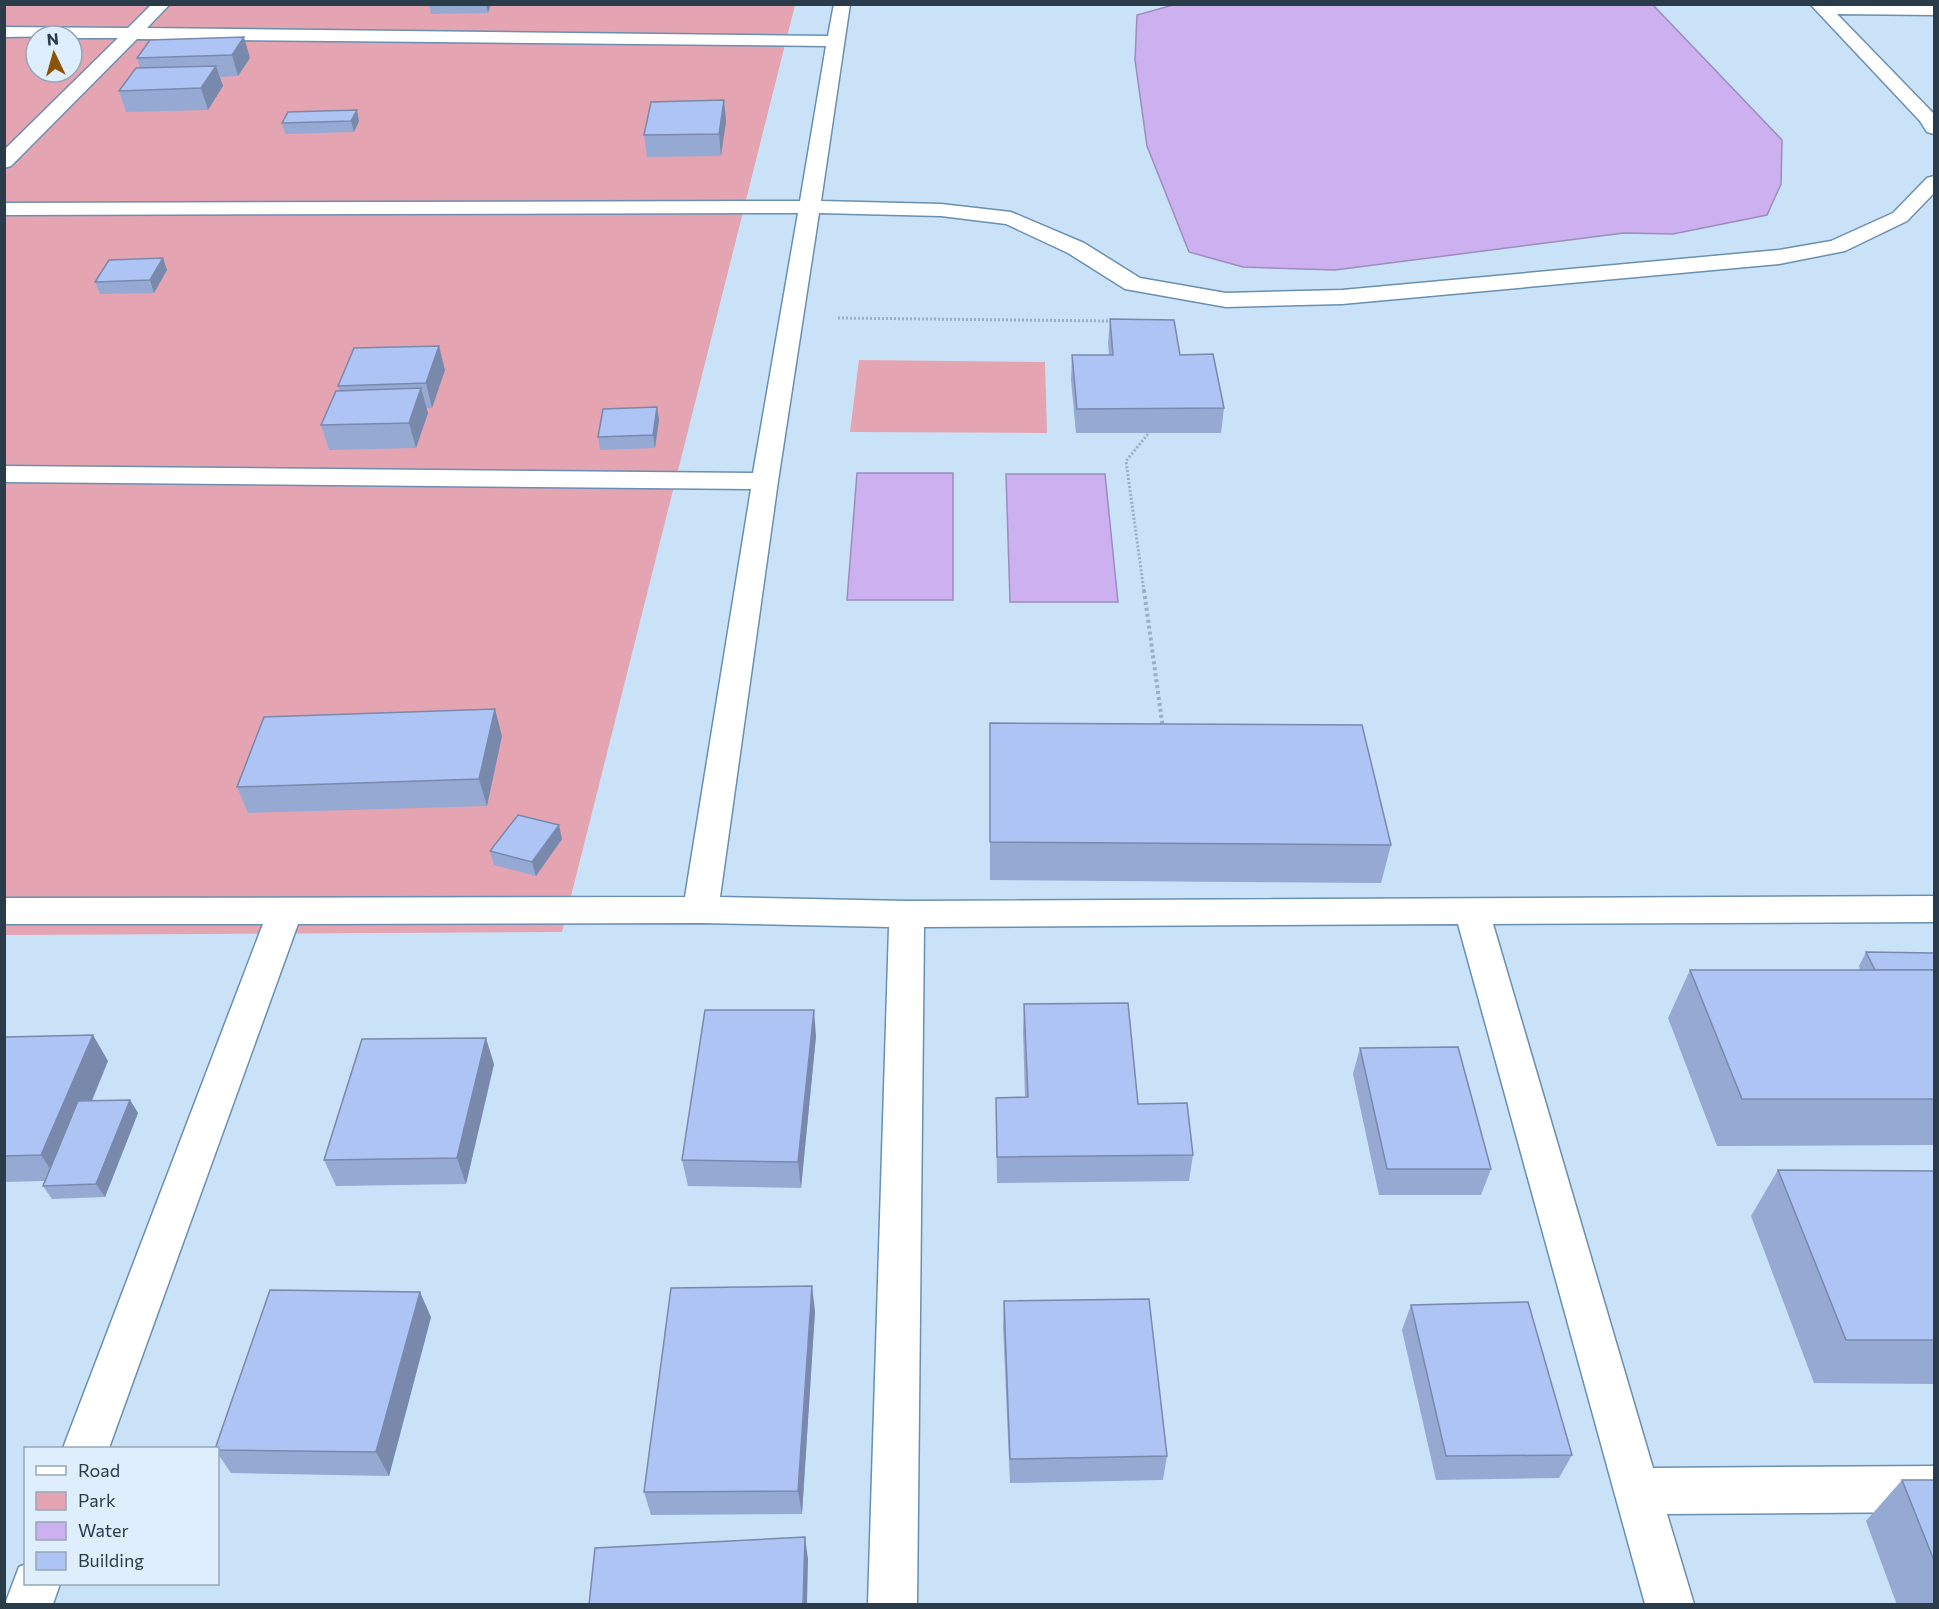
<svg xmlns="http://www.w3.org/2000/svg" width="1939" height="1609" viewBox="0 0 1939 1609" font-family="Commissioner,sans-serif">
  <style>
    .green { fill: #e5a4b2; fill-rule: evenodd }
    .water { fill: #cdb0ef; stroke: #9c8dbd; stroke-width: 1.5 }
    .lines { fill: none; stroke-linecap: round; stroke-linejoin: round }
    .street-casing { stroke: #698fb1; stroke-width: 3 }
    .path-far1 { stroke: #99afc2; stroke-width: 3; stroke-dasharray: 2 2; stroke-linecap: butt }
    .path { stroke: #99afc2; stroke-width: 4; stroke-dasharray: 3 3; stroke-linecap: butt }
    .street { fill: #fff; fill-rule: evenodd }
    .wall { fill: #95a9d3 }
    .shaded-wall { fill: #7989ac }
    .building { fill: #adc4f5; stroke: #7989ac; stroke-width: 1.5 }
  </style>
  <rect width="100%" height="100%" fill="#cae2f8"/>
  <g class="green">
    <path d="M4,5H795L562,932L5,935ZM36,36H72V72H36Z"/>
    <path d="M859,360L1045,362L1047,433L850,432Z"/>
  </g>
  <g class="water">
    <path d="M1173,5H1653L1782,140L1781,184L1767,215L1673,234L1624,233L1335,270L1243,267L1189,252L1147,146L1135,60L1137,15Z"/>
    <path d="M857,473H953V600H847Z"/>
    <path d="M1006,474H1105L1118,602H1010Z"/>
  </g>
  <g class="lines">
    <defs>
      <g id="street">
        <path d="M152,4H170L147,28L828,36L834,4H850L821,201L941,204L1011,212L1084,243L1140,278L1226,293L1342,290L1779,250L1831,241L1893,213L1927,178L1934,176V193L1907,221L1845,251L1779,264L1342,304L1226,307L1125,289L1068,253L1006,224L941,216L819,213L778,481L720,897L907,901L1934,896V922L1493,924L1653,1468L1934,1466V1512L1667,1514L1694,1604H1645L1458,924L924,927L917,1604H868L889,927L701,923L298,924L109,1448H63L263,924H4V898L685,897L751,489L4,482V466L753,473L798,213L4,215V203L800,201L826,46L137,39L11,166L4,168V150L118,38H72V36L4,37V27L128,28Z"/>
        <path d="M1810,4L1934,5V15L1837,14L1934,114V134L1927,132L1920,121Z"/>
        <path d="M26,1564V1584H60L53,1604H5L19,1567Z"/>
      </g>
    </defs>
    <use href="#street" class="street-casing"/>
    <g class="path-far1">
      <path d="M838,318L1109,321"/>
      <path d="M1144,591L1126,461L1148,434"/>
    </g>
    <path class="path" d="M1144,590L1163,729"/>
    <use href="#street" class="street"/>
  </g>
  <g class="wall">
    <path d="M429,4H491L488,13L431,14Z"/>
    <path d="M150,40L250,58L238,76L220,77L223,86L208,110L126,112L119,91L140,68L137,58Z"/>
    <path d="M724,100L726,121L721,156L647,157L644,135Z"/>
    <path d="M359,121L354,132L285,134L282,123Z"/>
    <path d="M163,258L167,270L154,293L100,294L95,282Z"/>
    <path d="M1110,319L1180,355L1224,408L1221,433H1076L1071,380L1072,355H1109L1108,343Z"/>
    <path d="M445,370L432,408H426L428,413L416,448L329,450L321,425L340,391L338,386Z"/>
    <path d="M657,407L659,420L655,448L600,450L598,437Z"/>
    <path d="M502,736L487,806L248,813L237,787Z"/>
    <path d="M990,761L1391,845L1381,883L990,880Z"/>
    <path d="M562,839L536,876L494,865L490,851Z"/>
    <path d="M1866,952L1935,953V1145L1717,1146L1668,1018L1690,970H1860L1859,966Z"/>
    <path d="M1024,1004L1138,1104L1193,1155L1189,1181L997,1183L996,1098L1025,1097L1023,1031Z"/>
    <path d="M816,1036L801,1188L688,1186L682,1160Z"/>
    <path d="M4,1038L108,1061L92,1101L130,1100L138,1113L105,1197L52,1199L43,1186L44,1181L4,1182Z"/>
    <path d="M1360,1048L1491,1169L1481,1195H1379L1353,1074Z"/>
    <path d="M494,1064L466,1184L336,1186L324,1160Z"/>
    <path d="M1778,1170L1935,1171V1384L1814,1383L1751,1216Z"/>
    <path d="M1004,1301L1167,1456L1163,1480L1010,1483L1003,1326Z"/>
    <path d="M1411,1305L1572,1455L1559,1478L1436,1480L1402,1330Z"/>
    <path d="M815,1311L802,1514L651,1515L644,1492Z"/>
    <path d="M431,1317L389,1476L231,1473L218,1454V1449Z"/>
    <path d="M1902,1480H1935V1605H1897L1866,1521Z"/>
  </g>
  <g class="shaded-wall">
    <path d="M486,4H491L488,13Z"/>
    <path d="M244,37L250,58L238,76L232,55Z"/>
    <path d="M216,66L223,86L208,110L201,88Z"/>
    <path d="M724,100L726,121L721,156L719,134Z"/>
    <path d="M357,110L359,121L354,132L351,121Z"/>
    <path d="M163,258L167,270L154,293L150,280Z"/>
    <path d="M439,346L445,370L432,408L426,383Z"/>
    <path d="M421,388L428,413L416,448L409,423Z"/>
    <path d="M657,407L659,420L655,448L653,435Z"/>
    <path d="M495,709L502,736L487,806L479,779Z"/>
    <path d="M559,825L562,839L536,876L532,862Z"/>
    <path d="M814,1010L816,1036L801,1188L798,1162Z"/>
    <path d="M93,1035L108,1061L58,1181L41,1155Z"/>
    <path d="M486,1038L494,1064L466,1184L457,1158Z"/>
    <path d="M130,1100L138,1113L105,1197L96,1184Z"/>
    <path d="M812,1286L815,1311L802,1514L798,1491Z"/>
    <path d="M420,1292L431,1317L389,1476L376,1452Z"/>
    <path d="M805,1537L808,1559L807,1605H803Z"/>
  </g>
  <g class="building">
    <path d="M244,37L232,55L137,58L150,40Z"/>
    <path d="M216,66L201,88L119,91L136,68Z"/>
    <path d="M724,100L719,134L644,135L651,102Z"/>
    <path d="M357,110L351,121L282,123L288,112Z"/>
    <path d="M163,258L150,280L95,282L109,260Z"/>
    <path d="M1110,319L1174,320L1180,355L1213,354L1224,408L1077,409L1072,355H1113Z"/>
    <path d="M439,346L426,383L338,386L354,348Z"/>
    <path d="M421,388L409,423L321,425L336,391Z"/>
    <path d="M657,407L653,435L598,437L603,409Z"/>
    <path d="M495,709L479,779L237,787L264,717Z"/>
    <path d="M990,723L1362,725L1391,845L990,842Z"/>
    <path d="M518,815L559,825L532,862L490,851Z"/>
    <path d="M1866,952L1935,953V970H1875Z"/>
    <path d="M1690,970H1935V1099H1742Z"/>
    <path d="M1128,1003L1138,1104L1187,1103L1193,1155L997,1157L996,1098L1028,1097L1024,1004Z"/>
    <path d="M705,1010H814L798,1162L682,1160Z"/>
    <path d="M93,1035L41,1155L4,1156L5,1037Z"/>
    <path d="M486,1038L457,1158L324,1160L362,1039Z"/>
    <path d="M1458,1047L1491,1169H1387L1360,1048Z"/>
    <path d="M130,1100L96,1184L43,1186L78,1101Z"/>
    <path d="M1778,1170L1935,1171V1340H1846Z"/>
    <path d="M812,1286L798,1491L644,1492L671,1288Z"/>
    <path d="M270,1290L420,1292L376,1452L218,1450V1449H215Z"/>
    <path d="M1149,1299L1167,1456L1010,1459L1004,1301Z"/>
    <path d="M1528,1302L1572,1455L1446,1456L1411,1305Z"/>
    <path d="M1902,1480H1935V1563Z"/>
    <path d="M805,1537L803,1605H589L595,1548Z"/>
  </g>
  <rect width="1939" height="1609" fill="none" stroke="#2a3b49" stroke-width="12"/>
  <rect x="24" y="1447" width="195" height="138" fill="#deeefd" stroke="#96a6b5" stroke-width="1.5"/>
  <rect x="36" y="1466" width="30" height="9" fill="#ffffff" stroke="#96a6b5" stroke-width="1.5"/>
  <text x="78" y="1477" font-size="18" fill="#2a3b49">Road</text>
  <rect x="36" y="1492" width="30" height="18" fill="#e5a4b2" stroke="#96a6b5" stroke-width="1.5"/>
  <text x="78" y="1507" font-size="18" fill="#2a3b49">Park</text>
  <rect x="36" y="1522" width="30" height="18" fill="#cdb0ef" stroke="#96a6b5" stroke-width="1.5"/>
  <text x="78" y="1537" font-size="18" fill="#2a3b49">Water</text>
  <rect x="36" y="1552" width="30" height="18" fill="#adc4f5" stroke="#96a6b5" stroke-width="1.5"/>
  <text x="78" y="1567" font-size="18" fill="#2a3b49">Building</text>
  <g transform="translate(54 54) rotate(355)"><circle r="28" fill="#deeefd" stroke="#96a6b5" stroke-width="1.5"/>
  <path d="M0-4.5L10 22L0 15L-10 22Z" fill="#8b5307"/>
  <text y="-9" font-size="16" font-weight="bold" text-anchor="middle" fill="#2a3b49">N</text>
  </g>
</svg>
